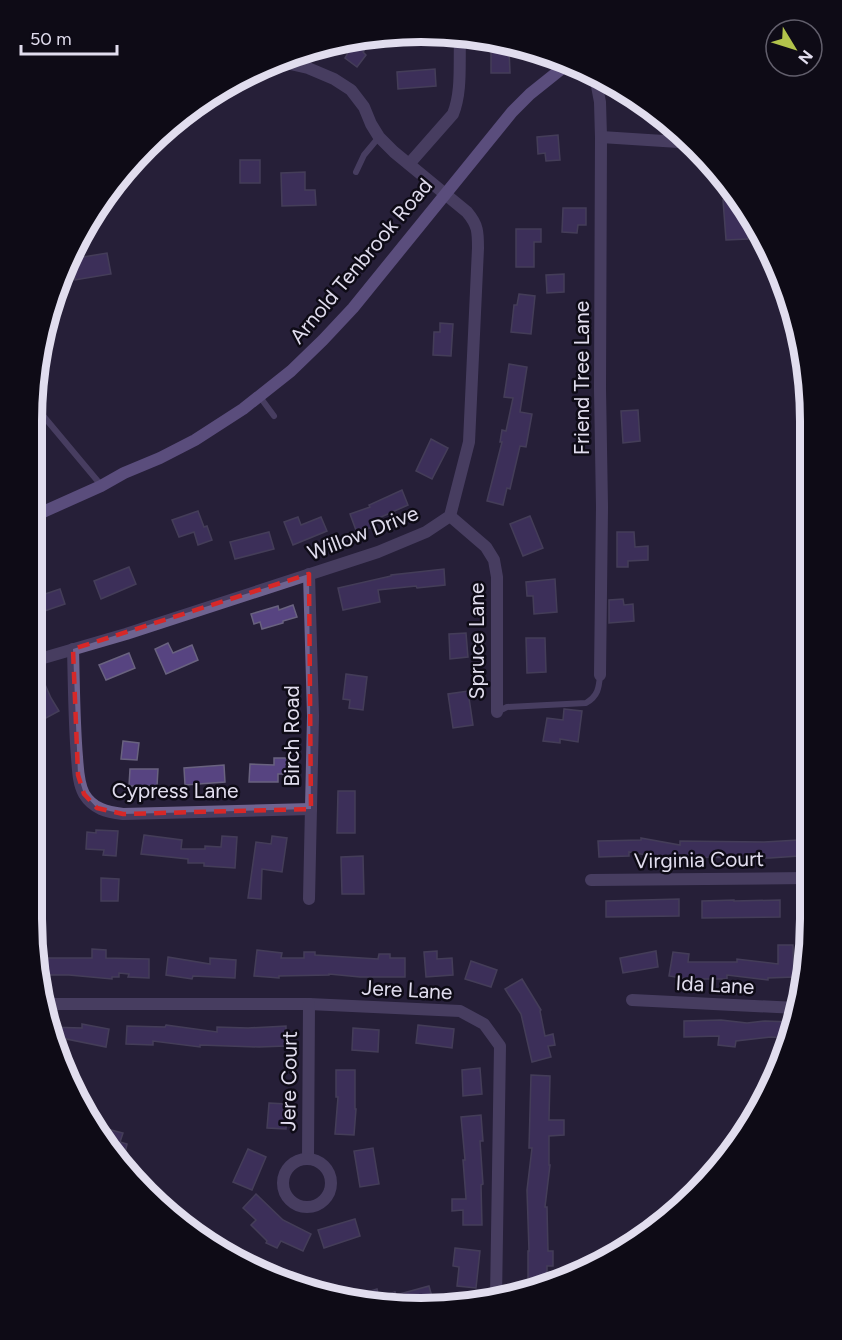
<svg xmlns="http://www.w3.org/2000/svg" width="842" height="1340" viewBox="0 0 842 1340" font-family="Figtree,sans-serif">
  <style>
    .building { fill: #574481; stroke: #69627f; stroke-width: 1.5 }
    .lines { fill: none; stroke-linecap: round; stroke-linejoin: round }
    .lane { stroke: #6f6390; stroke-width: 6 }
    .street { stroke: #6f6390; stroke-width: 12 }
    .secondary { stroke: #9a85ce; stroke-width: 12 }
    .marked { fill: none; stroke: #d62828; stroke-width: 4.5; stroke-dasharray: 12 8; stroke-linejoin: round }
    .labels { text-anchor: middle; stroke-width: 5; stroke-linejoin: round; paint-order: stroke }
    .street-label { font-size: 21px; fill: #e1ddee; stroke: #0e0b16 }
    .rim { fill: none; stroke: #e1ddee; stroke-width: 8 }
  </style>
  <rect width="100%" height="100%" fill="#261f38"/>
  <g class="building">
    <path d="M370,35H376L363,52L366,55L357,67L345,58L349,51L341,45Z"/>
    <path d="M491,49H509L510,73H491Z"/>
    <path d="M435,69L436,86L398,89L397,72Z"/>
    <path d="M558,135L560,160L546,161L545,153L538,154L537,137Z"/>
    <rect x="240" y="160" width="20" height="23"/>
    <path d="M305,172V190H315L316,205L282,206L281,173Z"/>
    <path d="M739,198L746,210L748,239L726,240L723,200Z"/>
    <path d="M563,208H586V225H578L577,233L562,232Z"/>
    <path d="M516,229H541V242H534V267H516Z"/>
    <path d="M107,253L111,274L75,280L71,259Z"/>
    <path d="M564,274V292L547,293L546,275Z"/>
    <path d="M519,294L535,296L531,334L511,332L514,305H517Z"/>
    <path d="M440,323L453,324L451,356L433,355L434,332H440Z"/>
    <path d="M509,364L527,367L520,412L532,414L526,447L520,446L510,489L507,488L503,505L487,501L502,442H500L502,430L506,431L513,398L504,397Z"/>
    <path d="M638,410L640,441L623,443L621,411Z"/>
    <path d="M431,439L448,448L432,479L416,471Z"/>
    <path d="M402,490L408,505L370,522L372,527L357,533L350,514L370,507L369,505Z"/>
    <path d="M198,511L204,527L207,526L212,540L198,545L194,532L179,537L172,520Z"/>
    <path d="M530,516L543,548L523,556L510,524Z"/>
    <path d="M298,517L301,525L321,517L327,531L293,545L284,522Z"/>
    <path d="M269,532L274,549L235,559L230,542Z"/>
    <path d="M617,532H634L635,547L648,546V560L628,561V567H617Z"/>
    <path d="M129,567L136,584L101,599L94,581Z"/>
    <path d="M444,569L445,585L417,588L416,586L378,590L380,602L343,610L338,588L391,576V575Z"/>
    <path d="M555,579L557,612L534,614L533,596H527L526,582Z"/>
    <path d="M60,589L65,604L33,615V598Z"/>
    <path d="M623,599L624,605L633,604L634,621L609,623V600Z"/>
    <path d="M293,605L297,617L283,621V623L262,629L260,622L254,624L251,614L278,606L279,610Z"/>
    <path d="M466,633L468,657L450,659L449,634Z"/>
    <path d="M526,638H545L546,672L527,673Z"/>
    <path d="M168,643L173,653L192,645L198,660L166,674L155,649Z"/>
    <path d="M129,653L135,668L106,680L99,665Z"/>
    <path d="M346,674L367,677L363,710L349,708L350,700L343,699Z"/>
    <path d="M43,680L51,698L59,711L46,718L36,701L33,703V684Z"/>
    <path d="M468,691L473,725L453,728L448,694Z"/>
    <path d="M564,709L582,711L578,742L560,739V743L543,741L547,718L563,720Z"/>
    <path d="M123,741L139,743L137,760L121,759Z"/>
    <path d="M274,758H289V774H278V782H249L250,764L274,765Z"/>
    <path d="M224,765L225,782L185,785L184,768Z"/>
    <path d="M130,769H158L157,786H129Z"/>
    <path d="M338,791H355V833H337Z"/>
    <path d="M96,830L118,831L116,856L103,855L104,850L86,849L87,832L96,833Z"/>
    <path d="M144,835L182,840L181,849H205V846L221,847L222,836L237,837L235,868L204,866V863H188V859L141,854Z"/>
    <path d="M272,836L287,838L282,872L262,869L261,899L248,898L256,842L271,844Z"/>
    <path d="M641,838L680,845V841L764,842L798,840L799,856L770,858L670,857V859L629,852V856L599,857L598,841L641,840Z"/>
    <path d="M363,856L364,894H342L341,857Z"/>
    <path d="M101,878L119,879L118,901H101Z"/>
    <path d="M679,899V916L606,917V901Z"/>
    <path d="M734,900V901L780,900V917L702,918V901Z"/>
    <path d="M778,945H793L794,977L768,978V980L727,975V979H687L669,976L673,952L689,954L688,962H737V959L778,964Z"/>
    <path d="M92,949L106,950V958L149,959V978L128,977L129,974L119,973V977H112V979L69,975H41L38,958H92Z"/>
    <path d="M257,950L282,953L281,958H304V952H315V955L378,959L379,954H390V958H405V977H360L329,974V975L279,976V978L254,976Z"/>
    <path d="M437,951V959L452,958L453,975L426,977L424,952Z"/>
    <path d="M656,951L658,967L623,973L620,958Z"/>
    <path d="M168,957L210,964V958L236,960L235,978L193,976L192,979L166,975Z"/>
    <path d="M471,961L497,970L491,987L465,979Z"/>
    <path d="M522,979L541,1010L540,1011L545,1036L553,1034L555,1045L548,1046L551,1057L532,1062L521,1014L505,989Z"/>
    <path d="M721,1020L747,1023L765,1021L793,1022L789,1038L771,1037L736,1041L735,1047L718,1045L719,1036L684,1037V1021Z"/>
    <path d="M82,1024L109,1029L106,1047L66,1039V1046H53L49,1027L82,1028Z"/>
    <path d="M166,1025L217,1032V1027L248,1028L286,1026V1046L259,1047L200,1045V1047L153,1041V1045L126,1044L127,1026L165,1027Z"/>
    <path d="M418,1025L454,1029L452,1048L416,1043Z"/>
    <path d="M353,1028L379,1030L378,1052L352,1050Z"/>
    <path d="M480,1068L482,1094L463,1096L462,1070Z"/>
    <path d="M336,1070H355V1109H356L354,1135L335,1134L338,1097H336Z"/>
    <path d="M531,1075L550,1076L549,1120H564V1135L549,1136V1165H550L545,1207H547L548,1251H553V1266H547V1278H528V1251H529L527,1190L532,1148H529Z"/>
    <path d="M269,1103L287,1104L286,1129L267,1128Z"/>
    <path d="M481,1115L483,1141H480L483,1184L481,1185L482,1225H463V1210L452,1211V1199H466L463,1160H465L461,1117Z"/>
    <path d="M111,1130L123,1133L120,1142L127,1144L123,1163L107,1146Z"/>
    <path d="M373,1148L379,1184L360,1187L354,1151Z"/>
    <path d="M248,1149L266,1157L252,1190L233,1182Z"/>
    <path d="M256,1194L283,1220L311,1234L303,1251L281,1241L277,1248L266,1243L267,1241L251,1225L256,1220L243,1208Z"/>
    <path d="M355,1219L360,1236L324,1248L318,1230Z"/>
    <path d="M455,1248L480,1251L476,1288L457,1286L459,1267L453,1266Z"/>
    <path d="M429,1286L434,1304L396,1308L348,1298L377,1289L379,1297L395,1292L396,1295Z"/>
  </g>
  <g class="lines">
    <g class="lane">
      <path d="M356,172L364,155L379,137"/>
      <path d="M260,397L274,416"/>
      <path d="M35,406L101,485"/>
      <path d="M497,712L507,707L586,703C598,696 599,688 600,675"/>
      <path d="M801,879L799,917L800,929L807,946"/>
    </g>
    <g class="street">
      <path d="M596,81L600,102L601,137L600,389L602,507L600,675"/>
      <path d="M601,137L679,142"/>
      <path d="M409,164L453,114C462,92 459,64 460,41"/>
      <path d="M450,516L486,547L494,560L497,577V712"/>
      <path d="M309,574L313,716L309,899"/>
      <path d="M73,649C74,685 74,721 77,757C78,769 78,783 84,794C93,809 107,812 123,814L311,809"/>
      <path d="M33,661L126,634L378,552L426,532L450,516L469,442L478,248C478,232 478,225 467,212L394,152L379,137L371,124L364,107L351,90L334,79L308,68L286,63"/>
      <path d="M591,880L808,878"/>
      <path d="M632,1000L797,1008"/>
      <path d="M45,1004H309L460,1011L484,1024L500,1046L496,1298"/>
      <path d="M308,1158L309,1004"/>
      <circle cx="307" cy="1183" r="24"/>
    </g>
    <path class="secondary" d="M34,516L101,486L124,473L160,458L195,440L243,409L291,371L323,340L353,308L512,112L530,94L565,66"/>
  </g>
  <path d="M0 0H842V1340H0ZM309,574L311,809L123,814L97,808L84,794L78,775L73,649Z" fill="#261f38" fill-opacity=".55" fill-rule="evenodd"/>
  <path class="marked" d="M309,574L311,809L123,814L97,808L84,794L78,775L73,649Z"/>
  <g class="labels">
    <g class="street-label">
      <text transform="translate(361 261) rotate(-50)" y="7">Arnold Tenbrook Road</text>
      <text transform="translate(582 378) rotate(-90)" y="7">Friend Tree Lane</text>
      <text transform="translate(363 533) rotate(-21)" y="7">Willow Drive</text>
      <text transform="translate(477 641) rotate(-90)" y="7">Spruce Lane</text>
      <text transform="translate(292 736) rotate(-90)" y="7">Birch Road</text>
      <text x="175" y="798">Cypress Lane</text>
      <text transform="translate(699 860) rotate(-1)" y="7">Virginia Court</text>
      <text transform="translate(715 985) rotate(3)" y="7">Ida Lane</text>
      <text transform="translate(407 990) rotate(3)" y="7">Jere Lane</text>
      <text transform="translate(289 1081) rotate(-89)" y="7">Jere Court</text>
    </g>
  </g>
  <path d="M0 0H842V1340H0ZM421 42H421A379 379 0 0 1 800 421V919A379 379 0 0 1 421 1298H421A379 379 0 0 1 42 919V421A379 379 0 0 1 421 42Z" fill="#0e0b16" fill-rule="evenodd"/>
  <path class="rim" d="M421 42H421A379 379 0 0 1 800 421V919A379 379 0 0 1 421 1298H421A379 379 0 0 1 42 919V421A379 379 0 0 1 421 42Z"/>
  <g transform="translate(794 48) rotate(128)"><circle r="28" fill="#0e0b16" stroke="#625f6c" stroke-width="1.5"/>
  <path d="M0-4.5L10 22L0 15L-10 22Z" fill="#b2c34b"/>
  <text y="-9" font-size="16" font-weight="bold" text-anchor="middle" fill="#e1ddee">N</text>
  </g>
  <path d="M21 45v9h96v-9" fill="none" stroke="#e1ddee" stroke-width="3"/>
  <text x="30" y="45" font-size="18" fill="#e1ddee" stroke="#0e0b16" stroke-width="4.5" paint-order="stroke">50 m</text>
</svg>
